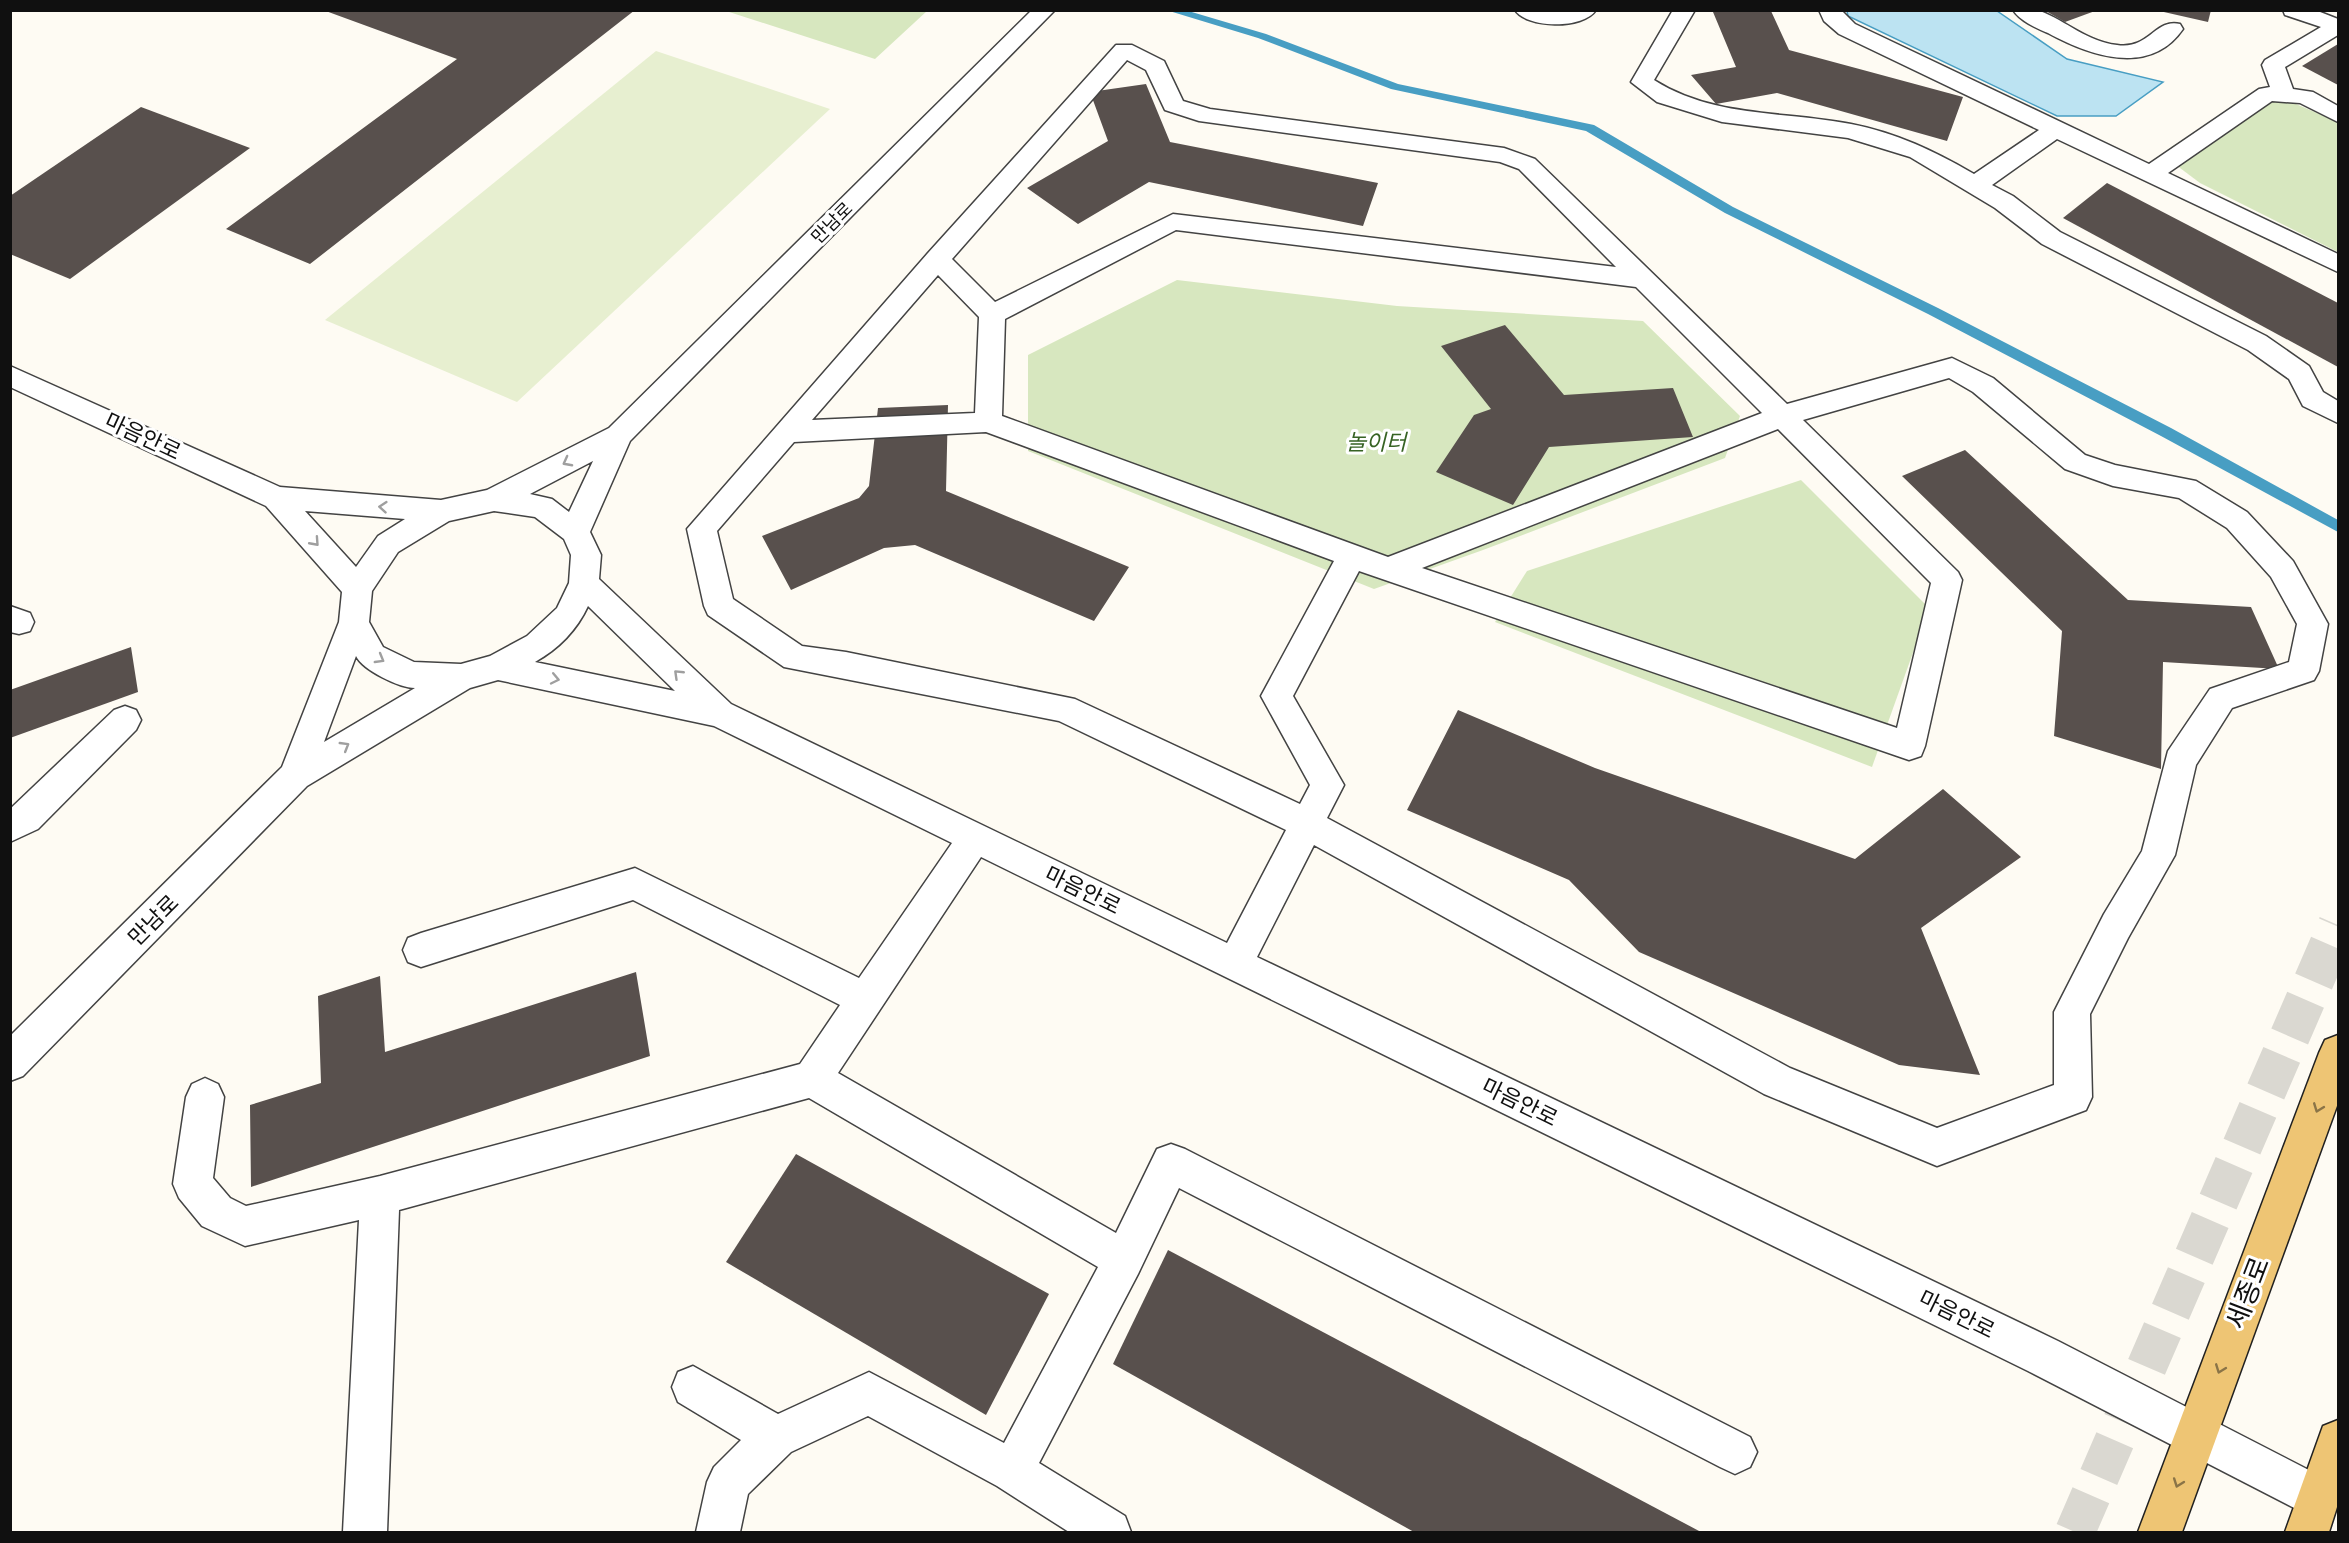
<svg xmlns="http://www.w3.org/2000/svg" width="2349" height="1543" viewBox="0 0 2349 1543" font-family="Spectral,'Noto Sans KR',serif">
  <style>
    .green { fill: #d7e7bf }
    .pitch { fill: #e7efd0 }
    .water { fill: #bce3f2; stroke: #489ec3; stroke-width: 1.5 }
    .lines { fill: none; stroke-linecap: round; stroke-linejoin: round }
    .stream { fill: #489ec3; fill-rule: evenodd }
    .building { fill: #58504d }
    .highway-tunnel { stroke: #dad8d1; stroke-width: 40; stroke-dasharray: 40 20; stroke-linecap: butt }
    .minor-casing { stroke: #434343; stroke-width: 3 }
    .major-casing { stroke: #212121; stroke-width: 3 }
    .minor { fill: #fff; fill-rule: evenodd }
    .major { fill: #eec574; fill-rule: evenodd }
    .oneway { stroke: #9f9f9f }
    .oneway2 { stroke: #8a7447 }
    .labels { text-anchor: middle; stroke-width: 6; stroke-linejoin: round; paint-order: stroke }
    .far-street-label { font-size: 18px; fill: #101010; stroke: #fff }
    .street-label { font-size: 22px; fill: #101010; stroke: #fff }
    .park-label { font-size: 22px; font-style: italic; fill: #376324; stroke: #fff }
    .near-street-label { font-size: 27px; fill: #101010; stroke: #fff }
  </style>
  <rect width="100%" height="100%" fill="#fefbf3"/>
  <g class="green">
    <path d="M726,11H927L875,59Z"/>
    <path d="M2284,99L2338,122V252L2200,183L2172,162L2171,147L2239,106Z"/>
    <path d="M1177,280L1397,306L1643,321L1740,416L1725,458L1483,550L1374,589L1028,451V355Z"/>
    <path d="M1801,480L1929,608L1872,767L1495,622L1527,571Z"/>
  </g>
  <path class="pitch" d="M656,51L830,109L517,402L325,320Z"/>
  <path class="water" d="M1847,11H1997L2067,59L2163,82L2116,116H2057L1848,16Z"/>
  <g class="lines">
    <path class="stream" d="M1166,10H1185L1266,34L1398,84L1594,125L1733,207L1938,308L2171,428L2338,520V532L2161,436L1928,314L1725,213L1586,131L1391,89L1258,38Z"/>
  </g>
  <g class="building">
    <path d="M323,10H635L310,264L226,229L457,59Z"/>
    <path d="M2044,10H2095V11L2065,22Z"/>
    <path d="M2155,10H2211L2208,22Z"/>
    <path d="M1771,11L1789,50L1963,97L1947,141L1777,93L1716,104L1691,75L1736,67L1713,12Z"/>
    <path d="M2338,44V85L2302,66Z"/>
    <path d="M1146,84L1170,142L1378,183L1363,226L1149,182L1078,224L1027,188L1108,141L1090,92Z"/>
    <path d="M141,107L250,148L70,279L10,254V196Z"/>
    <path d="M2107,183L2338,303V367L2063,218Z"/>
    <path d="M1505,325L1564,395L1673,388L1693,437L1549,447L1513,505L1436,472L1474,415L1491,409L1441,346Z"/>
    <path d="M948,405L946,491L1129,567L1094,621L915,545L884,548L791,590L762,536L859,498L869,486L878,408Z"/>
    <path d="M1965,450L2128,600L2251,607L2279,669L2163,662L2161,769L2054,736L2062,631L1902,476Z"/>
    <path d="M131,647L138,692L10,738V690Z"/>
    <path d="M1458,710L1595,768L1855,859L1943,789L2021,857L1921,928L1980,1075L1899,1065L1639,952L1569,880L1407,810Z"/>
    <path d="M636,972L650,1056L251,1187L250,1105L321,1083L318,996L380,976L385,1052Z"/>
    <path d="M796,1154L1049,1294L986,1415L726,1262Z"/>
    <path d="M1168,1250L1701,1532H1414L1113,1364Z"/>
  </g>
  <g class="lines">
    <path class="highway-tunnel" d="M2075,1532L2338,925"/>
    <defs>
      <g id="minor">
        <path d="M1032,10H1055L630,441L590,532L601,555L599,579L731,704L1227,943L1286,830L1059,721L784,667L708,615L704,606L687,529L928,253L1116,45H1132L1164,61L1183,101L1210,109L1504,148L1535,159L1787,404L1952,358L1993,378L2085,455L2115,465L2196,481L2247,512L2293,561L2328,624L2319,671L2314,680L2232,708L2196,765L2175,855L2128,938L2090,1014L2092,1097L2086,1110L1937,1166L1764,1094L1314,845L1257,957L2058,1341L2332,1482L2338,1496L2332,1512L2317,1519L2302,1512L2028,1371L981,857L838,1073L1116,1233L1157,1149L1171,1144L1185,1149L1750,1437L1757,1452L1750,1467L1735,1474L1720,1467L1179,1188L1138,1274L1039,1463L1125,1516L1131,1532H1069L997,1486L868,1416L791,1452L748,1494L740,1532H696L707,1482L714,1467L741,1440L678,1402L672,1387L678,1372L693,1366L778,1414L869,1372L1004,1443L1098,1267L809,1098L399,1210L387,1532H343L359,1220L245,1246L202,1226L179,1198L173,1184L186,1097L192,1084L205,1078L218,1084L224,1097L213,1178L230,1198L246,1206L380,1176L800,1064L840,1005L633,900L421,967L408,962L403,950L408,938L421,933L635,868L859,978L952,843L714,726L498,680L470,688L307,786L23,1076L10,1081V1036L282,767L339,622L342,592L266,506L10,387V366L280,487L441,500L487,490L609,428ZM1127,60L1146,70L1165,110L1199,121L1500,162L1519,169L1616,267L1173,214L995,302L952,259ZM1176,230L1636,287L1762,413L1388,557L1002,416L1005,319ZM938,275L979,317L975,413L812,420ZM1949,378L1973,392L2065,469L2113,486L2179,498L2227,528L2271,577L2297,624L2289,662L2210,689L2168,751L2142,851L2104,914L2054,1012V1085L1937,1128L1790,1068L1327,818L1344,785L1293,696L1359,571L1909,760L1921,756L1925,746L1962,580L1958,572L1803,420ZM1778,429L1931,583L1897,728L1422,568ZM986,432L1334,561L1261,696L1310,785L1300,804L1075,699L846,652L802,646L733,599L717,531L794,442ZM593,461L569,512L552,499L530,494ZM305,511L405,519L378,536L356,567ZM494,511L535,517L564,539L571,555L569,583L557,608L527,636L490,656L461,664L414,662L383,647L369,622L372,591L398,552L449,521ZM588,606L675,691L535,662C558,649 577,630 588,606ZM356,656C363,670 399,688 415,688L324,742Z"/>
        <path d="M1515,10H1596C1583,30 1526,28 1515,10Z"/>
        <path d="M1673,10H1695L1654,80C1714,118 1784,111 1851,124C1897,133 1934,151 1974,174L2039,130L1839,34L1824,21L1819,10H1841L1855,24L2149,164L2259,89L2270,87L2262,65L2265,60L2321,27L2285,15L2283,10H2315L2338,19V35L2285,67L2293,89L2313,92L2338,106V122L2300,103L2272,101L2168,173L2338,254V272L2057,139L1992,185L2013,196L2060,232L2266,336L2309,366L2323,392L2338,401V423L2303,406L2289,379L2248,350L2042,244L1995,208L1910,157L1848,138L1722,122L1657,102L1631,82Z"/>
        <path d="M2013,10C2021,10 2033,8 2040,11C2066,21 2088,42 2117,45C2149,50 2155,18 2180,24L2183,29C2150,77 2090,56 2048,33C2036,28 2020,21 2013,10Z"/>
        <path d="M10,606L30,613L34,622L30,631L19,634L10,632Z"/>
        <path d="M125,706L136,710L141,720L136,730L38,829L10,842V809L114,710Z"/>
      </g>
      <g id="major">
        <path d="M2338,1035V1103L2182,1532H2138L2319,1053L2325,1040Z"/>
        <path d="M2338,1420V1504L2329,1532H2285L2323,1426Z"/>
      </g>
    </defs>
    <use href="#minor" class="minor-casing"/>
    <use href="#major" class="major-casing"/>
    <use href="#minor" class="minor"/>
    <use href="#major" class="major"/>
  </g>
  <defs><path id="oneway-chevron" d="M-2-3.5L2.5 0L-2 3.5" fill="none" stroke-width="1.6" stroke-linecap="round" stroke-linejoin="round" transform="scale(1.5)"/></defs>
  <g class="oneway">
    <use href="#oneway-chevron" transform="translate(567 462) rotate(152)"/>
    <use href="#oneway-chevron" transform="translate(383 507) rotate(-175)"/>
    <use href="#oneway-chevron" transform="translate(315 542) rotate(48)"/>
    <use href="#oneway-chevron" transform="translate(380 659) rotate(30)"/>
    <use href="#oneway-chevron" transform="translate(678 674) rotate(-136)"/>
    <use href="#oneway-chevron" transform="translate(555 679) rotate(12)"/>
    <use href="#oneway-chevron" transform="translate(345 746) rotate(-31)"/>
  </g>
  <g class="oneway2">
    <use href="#oneway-chevron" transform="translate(2318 1108) rotate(111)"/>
    <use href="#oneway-chevron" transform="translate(2220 1369) rotate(111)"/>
    <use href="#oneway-chevron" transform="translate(2178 1483) rotate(110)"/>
  </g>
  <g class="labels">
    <g class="far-street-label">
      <text transform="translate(832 223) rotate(-45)" y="6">만남로</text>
    </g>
    <g class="street-label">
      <text transform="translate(143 436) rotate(25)" y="8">마음안로</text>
      <text transform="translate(1083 890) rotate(26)" y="8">마음안로</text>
      <text transform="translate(153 920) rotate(-45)" y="8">만남로</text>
      <text transform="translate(1520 1102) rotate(26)" y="8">마음안로</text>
      <text transform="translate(1957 1314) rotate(26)" y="8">마음안로</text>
    </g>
    <g class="park-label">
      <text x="1376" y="450">놀이터</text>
    </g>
    <g class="near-street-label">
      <text transform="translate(2248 1293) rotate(-69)" y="9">세종로</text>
    </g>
  </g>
  <rect width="2349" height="1543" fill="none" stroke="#101010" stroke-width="24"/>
</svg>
